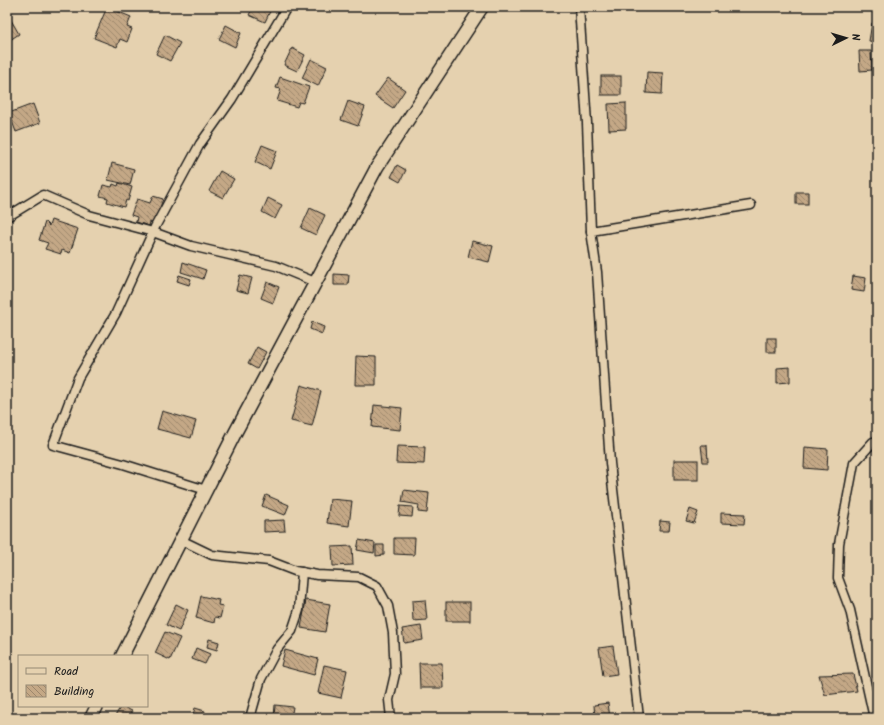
<svg xmlns="http://www.w3.org/2000/svg" width="884" height="725" viewBox="0 0 884 725" font-family="Kalam,sans-serif">
  <style>
    .building { fill: url(#building-back-hatch); stroke: #1c1c1c }
    .lines { fill: none; stroke-linecap: round; stroke-linejoin: round }
    .street-casing { stroke: #1c1c1c; stroke-width: 11 }
    .secondary-casing { stroke: #1c1c1c; stroke-width: 15 }
    .street { stroke: #e5d1af; stroke-width: 8 }
    .secondary { stroke: #e5d1af; stroke-width: 12 }
  </style>
  <defs>
    <pattern id="building-back-hatch" width="6" height="6" patternUnits="userSpaceOnUse"><rect width="6" height="6" fill="#c4a886"/><path d="M-1 5l2 2M0 0l6 6M5-1l2 2" fill="none" stroke="#9e886d"/></pattern>
  </defs>
  <rect width="100%" height="100%" fill="#e5d1af"/>
  <filter id="ink" filterUnits="userSpaceOnUse"><feTurbulence type="fractalNoise" baseFrequency=".025" numOctaves="2"/><feDisplacementMap in="SourceGraphic" scale="8" xChannelSelector="R" yChannelSelector="G"/><feConvolveMatrix kernelMatrix="1 2 1 2 8 2 1 2 1" color-interpolation-filters="sRGB"/></filter>
  <g filter="url(#ink)">
    <g class="building">
      <path d="M107,7L131,17L127,27L132,29L127,42L120,39L117,47L94,38Z"/>
      <path d="M253,7H272L265,22L249,15Z"/>
      <path d="M7,13L19,34L7,42Z"/>
      <path d="M872,23H877V42L869,41Z"/>
      <path d="M226,25L241,33L235,47L219,39Z"/>
      <path d="M165,35L180,43L170,61L156,54Z"/>
      <path d="M292,48L305,55L297,71L284,65Z"/>
      <path d="M859,51H871L872,70L860,71Z"/>
      <path d="M311,59L327,67L318,86L302,78Z"/>
      <path d="M647,72L663,73L662,94L646,93Z"/>
      <rect x="601" y="76" width="20" height="19"/>
      <path d="M280,77L309,87L303,103L299,102L297,107L277,101L281,89L276,88Z"/>
      <path d="M388,78L405,90L393,108L375,96Z"/>
      <path d="M348,101L365,107L358,126L341,120Z"/>
      <path d="M626,103V129L609,130L608,104Z"/>
      <path d="M33,104L40,123L16,132L9,113Z"/>
      <path d="M262,145L277,151L270,169L255,162Z"/>
      <path d="M112,163L134,169L130,185L108,180Z"/>
      <path d="M397,165L406,170L400,182L391,177Z"/>
      <path d="M220,171L234,179L223,198L209,191Z"/>
      <path d="M119,183L132,187L128,201L126,200L124,207L107,202L108,198L100,196L103,185L112,187L113,184L118,186Z"/>
      <rect x="796" y="192" width="12" height="12"/>
      <path d="M153,196L163,199L154,224L150,222L149,226L136,222L137,217L131,215L137,199L150,203Z"/>
      <path d="M268,198L282,205L275,219L262,212Z"/>
      <path d="M310,208L325,215L316,235L301,228Z"/>
      <path d="M51,220L78,229L70,253L62,250L61,254L45,249L48,243L39,240L45,222L49,226Z"/>
      <path d="M472,241L493,246L489,262L468,257Z"/>
      <path d="M183,262L206,270L203,279L181,272Z"/>
      <path d="M334,274L349,275L348,285H334Z"/>
      <path d="M179,275L191,279L189,285L177,281Z"/>
      <path d="M240,275L252,278L248,293L236,290Z"/>
      <path d="M853,276L866,278L864,292L851,290Z"/>
      <path d="M267,282L279,287L273,303L261,298Z"/>
      <path d="M312,322L324,327L322,334L310,329Z"/>
      <rect x="767" y="338" width="9" height="14"/>
      <path d="M257,347L266,352L257,369L248,364Z"/>
      <path d="M356,356L376,357V385H355Z"/>
      <path d="M790,367V382L777,383V368Z"/>
      <path d="M301,385L321,391L312,426L291,421Z"/>
      <path d="M374,405L402,408L400,430L372,427Z"/>
      <path d="M162,411L196,421L191,438L157,429Z"/>
      <path d="M701,445H707L708,462H703Z"/>
      <path d="M397,446L425,447L424,464L396,463Z"/>
      <path d="M805,447L828,449L827,470L804,468Z"/>
      <rect x="674" y="460" width="24" height="20"/>
      <path d="M404,490L429,493L427,513L418,512L419,505L402,502Z"/>
      <path d="M266,495L289,505L285,515L262,506Z"/>
      <path d="M330,499L352,501L349,526L327,523Z"/>
      <path d="M400,506L413,507L412,517L399,516Z"/>
      <path d="M690,509L698,512L694,523L686,521Z"/>
      <path d="M721,513L745,514L744,524L721,523Z"/>
      <path d="M284,520L285,531L264,532V521Z"/>
      <path d="M660,521L670,522L669,531H659Z"/>
      <path d="M394,538H415L414,555L394,554Z"/>
      <path d="M359,540L375,543L374,553L357,550Z"/>
      <path d="M376,545H384V555L376,556Z"/>
      <path d="M352,546L353,565L333,566L332,547Z"/>
      <path d="M201,596L219,600L218,605L223,606L220,618L215,617L214,623L196,618Z"/>
      <path d="M306,600L330,604L325,632L301,628Z"/>
      <path d="M425,600L427,620L413,621L412,601Z"/>
      <rect x="446" y="602" width="24" height="19"/>
      <path d="M176,604L188,610L179,631L166,625Z"/>
      <path d="M421,626L423,640L404,643L402,629Z"/>
      <path d="M165,632L180,638L170,660L155,653Z"/>
      <path d="M209,639L219,642L217,650L207,647Z"/>
      <path d="M613,646L617,674L603,676L599,648Z"/>
      <path d="M196,648L210,654L205,664L192,659Z"/>
      <path d="M285,650L318,659L314,675L281,666Z"/>
      <path d="M419,663H442L443,688H420Z"/>
      <path d="M324,665L347,670L341,698L318,693Z"/>
      <path d="M853,674L857,691L825,695L819,675Z"/>
      <path d="M608,703L610,718H595L594,705Z"/>
      <path d="M275,705L293,707L291,718H274Z"/>
      <path d="M121,706L132,711L128,718H114Z"/>
      <path d="M195,708L205,711L203,718H192Z"/>
    </g>
    <g class="lines">
      <defs>
        <g id="street">
          <path d="M579,7L587,123L591,231L597,272L610,463L639,718"/>
          <path d="M7,217L43,195L89,215L153,232L191,246L276,266L315,282"/>
          <path d="M591,231L751,205"/>
          <path d="M206,490L123,464L53,445L78,378L116,313L155,227L200,144L232,99L287,7"/>
          <path d="M181,540L212,555L269,561L295,571L317,575L359,577L377,586L388,606L393,633L395,674L389,700L391,718"/>
          <path d="M250,718L261,679L277,649L292,631L299,610L302,572"/>
          <path d="M874,718L850,610L838,578L839,544L854,463L873,442L877,441"/>
        </g>
        <g id="secondary">
          <path d="M122,656L235,433L377,167L482,7"/>
          <path d="M91,718L97,706"/>
        </g>
      </defs>
      <use href="#street" class="street-casing"/>
      <use href="#secondary" class="secondary-casing"/>
      <use href="#street" class="street"/>
      <use href="#secondary" class="secondary"/>
    </g>
  </g>
  <rect width="884" height="725" fill="none" stroke="#e5d1af" stroke-width="24"/>
  <rect x="12" y="12" width="860" height="701" fill="none" stroke="#1c1c1c" stroke-width="1.5" filter="url(#ink)"/>
  <rect x="18" y="655" width="130" height="52" fill="#e5d1af" stroke="#958974"/>
  <rect x="26" y="668" width="20" height="6" fill="#e5d1af" stroke="#958974"/>
  <text x="54" y="675" font-size="12" fill="#1c1c1c">Road</text>
  <rect x="26" y="685" width="20" height="12" fill="url(#building-back-hatch)" stroke="#958974"/>
  <text x="54" y="695" font-size="12" fill="#1c1c1c">Building</text>
  <g transform="translate(846 38) rotate(85)" stroke="#e5d1af" stroke-width="3" paint-order="stroke">
  <path d="M0-3L7 15L0 10L-7 15Z" fill="#1c1c1c"/>
  <text y="-6" font-size="11" font-weight="bold" text-anchor="middle" fill="#1c1c1c">N</text>
  </g>
</svg>
